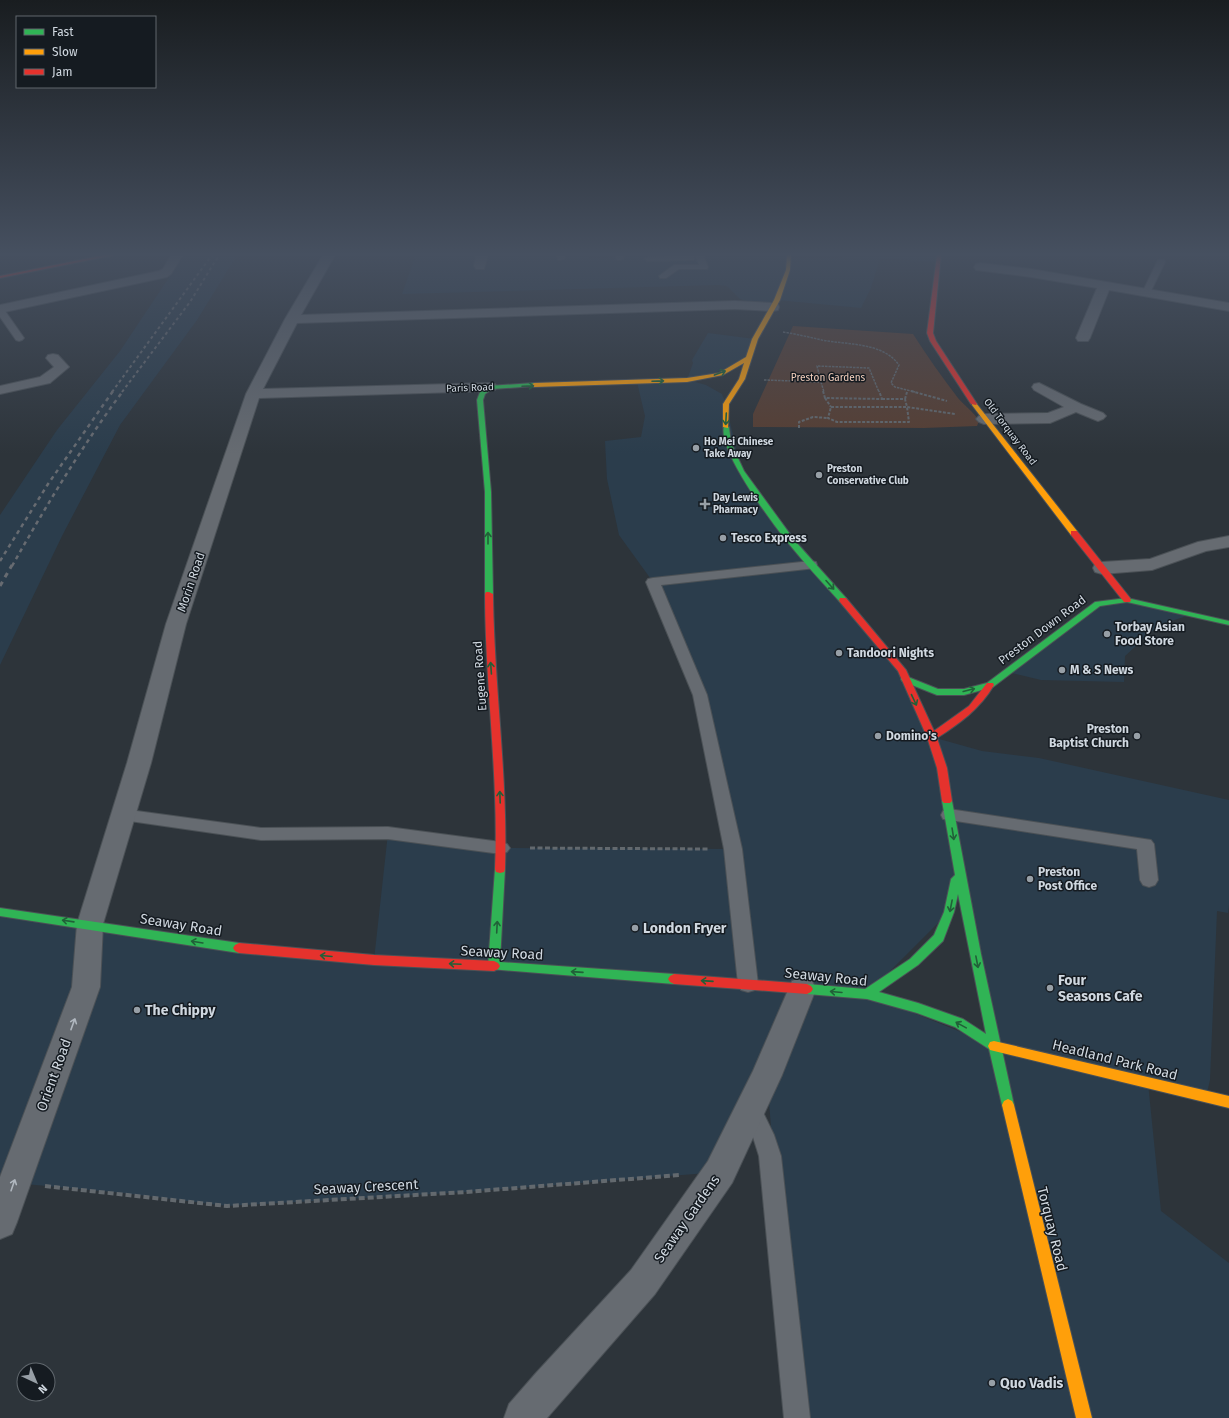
<svg xmlns="http://www.w3.org/2000/svg" width="1229" height="1418" font-family="'Fira Sans',sans-serif">
<style>
.built{fill:#2b3d4c;fill-rule:evenodd}
.green{fill:#573e32}
.lines{fill:none;stroke-linecap:round;stroke-linejoin:round}
.lane-casing{stroke:#4b5156;stroke-width:2}
.street-casing{stroke:#4b5156;stroke-width:2}
.fast-casing{stroke:#4b5156;stroke-width:2}
.slow-casing{stroke:#4b5156;stroke-width:2}
.jam-casing{stroke:#4b5156;stroke-width:2}
.path-far3{stroke:#63696e;stroke-width:1.5;stroke-dasharray:2.5 1;stroke-linecap:butt}
.path-far2{stroke:#63696e;stroke-width:2;stroke-dasharray:3 1.5;stroke-linecap:butt}
.path-far1{stroke:#63696e;stroke-width:3;stroke-dasharray:5 2.5;stroke-linecap:butt}
.path{stroke:#63696e;stroke-width:4;stroke-dasharray:6 3;stroke-linecap:butt}
.lane{fill:#666b71;fill-rule:evenodd}
.street{fill:#666b71;fill-rule:evenodd}
.fast{fill:#30b455;fill-rule:evenodd}
.slow{fill:#ff9f0a;fill-rule:evenodd}
.jam{fill:#e5322d;fill-rule:evenodd}
.rail-far2{stroke:#676b71;stroke-width:2;stroke-dasharray:3 3;stroke-linecap:butt}
.rail-far1{stroke:#676b71;stroke-width:2.5;stroke-dasharray:4 4;stroke-linecap:butt}
.rail{stroke:#676b71;stroke-width:3;stroke-dasharray:5 5;stroke-linecap:butt}
.oneway{stroke:#216038}
.oneway2{stroke:#b0b7bf}
.poi-dot{fill:#979fa6;stroke:#151b21;stroke-width:1.5}
.labels{text-anchor:middle;dominant-baseline:central;stroke-width:3;stroke-linejoin:round;paint-order:stroke}
.far-park-label{font-size:10px;fill:#f6d1be;stroke:#151b21}
.far-street-label{font-size:10px;fill:#d0d8e0;stroke:#151b21}
.far-poi-label{font-size:10px;font-weight:bold;fill:#d0d8e0;stroke:#151b21;text-anchor:start}
.poi-label{font-size:12px;font-weight:bold;fill:#d0d8e0;stroke:#151b21;text-anchor:start}
.street-label{font-size:12px;fill:#d0d8e0;stroke:#151b21}
.near-street-label{font-size:14px;fill:#d0d8e0;stroke:#151b21}
.near-poi-label{font-size:14px;font-weight:bold;fill:#d0d8e0;stroke:#151b21;text-anchor:start}
</style>
<rect width="100%" height="100%" fill="#2d343a"/>
<path class="built" d="M182,255H237L197,320L120,425L62,536L0,665V515L57,430L120,351L168,279Z
M470,255H589V259L612,258V255H789V258L839,259L842,258V255H939L938,262L880,258L871,288L861,308L777,300L759,306L740,299L727,286L718,285L402,294L415,257Z
M708,333L755,339L749,358L732,368L688,380L706,385L722,394L726,404L741,471L902,670L932,737L982,751L1039,758L1229,800V905L1228,913L1217,911L1210,1080L1206,1097L1148,1083L1161,1211L1229,1263V1418H794L767,1076L720,1172L466,1192L227,1206L123,1193L14,1183L0,1176V912L374,960L388,833L501,848L733,849L700,695L653,582L619,535L607,479L605,441L641,437L645,416L637,382L687,380L693,363L692,360ZM958,869L993,1045L867,994L949,912Z
M1127,600L1193,614L1159,625L1125,656L1124,682L1041,680L1007,672L1098,604Z"/>
<path class="green" d="M793,326L913,334C927,356 942,377 958,398C965,406 974,412 979,421L977,426L924,428L753,427V414Z"/>
<g class="lines">
<defs>
<path id="lane" d="M557,255H565V258L561,260H558Z
M615,255H623L624,258L620,260H617Z
M695,255H703L708,267L707,269H679L666,278H660L659,276L674,265H699Z
M691,256H694V260L648,261L644,259L648,257Z
M1158,260H1164L1165,262L1150,293L1149,295H1143L1142,293Z
M0,307L3,308L24,338L22,340L19,341L16,340L0,317Z
M811,561L816,562L817,565L816,568L661,585L707,695L742,849L758,984L755,990L748,992L741,990L738,984L724,849L693,695L646,582L648,579L653,578Z
M122,809L261,828L388,827L501,842L507,844L510,848L507,852L501,854L388,839L261,840L116,819L114,815L116,811Z
M949,809L1151,840L1154,844L1158,880L1155,885L1149,887L1143,885L1140,880L1137,849L943,819L941,815L943,811Z
M750,1099L758,1102L774,1135L781,1156L810,1418H784L759,1156L753,1137L739,1109L742,1102Z"/>
<path id="street" d="M171,255H183L171,274L167,277L0,313V305L159,271L163,269Z
M323,255H335L301,315L735,301L773,303L778,304L779,307L778,310L773,311L735,309L297,323L263,389L490,383L495,384L497,387L495,390L490,391L259,398L186,624L151,763L103,924L100,987L17,1222L12,1234L0,1239V1177L72,987L77,924L127,763L166,624L246,394L285,319Z
M476,255H488L484,269H476L474,266Z
M980,263L1031,269L1229,303V311L1109,290L1090,338L1088,341H1078L1076,338L1097,288L1031,277L976,270L974,267L976,264Z
M53,354L58,355L69,367L50,383L0,394V386L40,377L54,367L46,358L48,355Z
M1039,383L1081,404L1103,413L1106,416L1103,419L1098,421L1093,419L1076,412L1050,423L984,424L979,422L976,419L979,416L984,414L1048,413L1064,407L1034,390L1032,387L1034,384Z
M1229,536V547L1206,551L1152,570L1102,574L1095,572L1093,568L1095,564L1102,562L1150,559L1198,542Z
M802,977L812,981L816,989L782,1075L732,1183L655,1294L547,1418H504L509,1404L536,1373L631,1270L708,1161L753,1071L792,981Z"/>
<path id="fast" d="M534,383L537,385L536,386L492,389L485,394L483,400L491,492L493,594L489,596L485,594V492L477,400L480,392L488,386Z
M724,426L729,427L731,443L744,471L795,541L846,598L847,600L846,602H840C823,583 805,564 789,544C773,524 717,450 724,426Z
M1127,598L1229,621V625L1127,602L1100,606L993,687L964,695H937L902,681L901,679L902,677H908L938,689H964L987,683L1095,602Z
M947,798L950,799L952,801L981,954L1014,1105L1012,1109L1008,1111L1004,1109L1002,1105L989,1049L955,1027L917,1013L867,999L807,994L803,992L801,989L803,986L807,984L865,989L910,959L934,935L944,912L951,879L955,875L942,801L944,799ZM958,894L986,1034L963,1019L918,1003L879,992L918,965L943,941L954,912Z
M500,865L504,866L505,869L500,962L674,974L678,976L680,979L678,982L674,984L490,969L488,966L495,869L496,866Z
M0,908L239,943L243,945L245,948L243,951L239,953L0,916Z"/>
<path id="slow" d="M787,255H791L790,270L780,300L758,339L745,379L729,404L728,428L723,427V404L739,379L744,363L723,375L687,382L534,387L531,385L534,383L687,378L719,373L746,357L752,339L774,300L786,270Z
M972,403H976L1077,531V535H1071L972,405Z
M994,1041L1229,1096V1108L994,1051L990,1050L988,1046L990,1042Z
M1008,1099L1012,1101L1014,1105L1092,1418H1076L1002,1105L1004,1101Z"/>
<path id="jam" d="M104,255H115L0,278V276Z
M937,255H941L933,333L936,341L977,404L976,405L971,404L930,341L927,333Z
M1071,531H1077L1130,598L1131,600L1130,602H1124L1071,535Z
M486,592H489L493,594C494,686 508,777 505,869L504,872L500,873L496,872L495,869C499,777 485,686 485,594Z
M840,598H846L906,670L934,731L969,706L987,683H993L994,685C980,709 960,723 937,738L947,768L952,801L950,803H944L942,801L937,768L927,737L898,671L840,602L839,600Z
M239,943L374,955L494,961L498,963L500,966L498,969L494,971L374,965L239,953L235,951L233,948L235,945Z
M674,974L807,984L811,986L813,989L811,992L807,994L674,984L670,982L668,979L670,976Z"/>
</defs>
<use href="#lane" class="lane-casing"/>
<use href="#street" class="street-casing"/>
<use href="#fast" class="fast-casing"/>
<use href="#slow" class="slow-casing"/>
<use href="#jam" class="jam-casing"/>
<path class="path-far3" d="M783,332C796,334 809,337 822,340C847,345 883,342 899,365L891,383L895,387L915,392
M764,380L821,382
M821,382L824,392
M821,382L817,366L869,368L879,392"/>
<path class="path-far2" d="M823,391L825,398L882,399L879,391
M911,391L947,401
M825,398L831,407
M882,399H905L907,407L955,414
M905,399L907,392
M831,407H907L909,422H837L828,418Z
M799,428V422L813,417L828,418"/>
<path class="path-far1" d="M530,848L709,849"/>
<path class="path" d="M45,1186L227,1206L466,1192L680,1175"/>
<use href="#lane" class="lane"/>
<use href="#street" class="street"/>
<use href="#fast" class="fast"/>
<use href="#slow" class="slow"/>
<use href="#jam" class="jam"/>
<path class="rail-far2" d="M112,392L212,255
M122,392L190,302L219,255"/>
<path class="rail-far1" d="M0,561L48,484L113,391
M12,566C46,506 82,446 123,391"/>
<path class="rail" d="M0,586L12,565"/>
</g>
<defs><path id="oneway-shaft" d="M-6 0H5M1.5-3L5.5 0L1.5 3" fill="none" stroke-width="1.6" stroke-linecap="round" stroke-linejoin="round"/></defs>
<g class="oneway">
<use href="#oneway-shaft" transform="translate(720 373) rotate(-20)"/>
<use href="#oneway-shaft" transform="translate(658 381) rotate(-2)"/>
<use href="#oneway-shaft" transform="translate(528 386) rotate(-2)"/>
<use href="#oneway-shaft" transform="translate(726 419) rotate(93)"/>
<use href="#oneway-shaft" transform="translate(488 538) rotate(-90)"/>
<use href="#oneway-shaft" transform="translate(830 585) rotate(48)"/>
<use href="#oneway-shaft" transform="translate(491 668) rotate(-94)"/>
<use href="#oneway-shaft" transform="translate(969 690) rotate(-14)"/>
<use href="#oneway-shaft" transform="translate(914 700) rotate(65)"/>
<use href="#oneway-shaft" transform="translate(500 797) rotate(-92)"/>
<use href="#oneway-shaft" transform="translate(953 834) rotate(81)"/>
<use href="#oneway-shaft" transform="translate(951 906) rotate(101)"/>
<use href="#oneway-shaft" transform="translate(68 921) rotate(-172)"/>
<use href="#oneway-shaft" transform="translate(497 927) rotate(-87)"/>
<use href="#oneway-shaft" transform="translate(197 942) rotate(-171)"/>
<use href="#oneway-shaft" transform="translate(326 956) rotate(-175)"/>
<use href="#oneway-shaft" transform="translate(977 962) rotate(79)"/>
<use href="#oneway-shaft" transform="translate(455 964) rotate(-177)"/>
<use href="#oneway-shaft" transform="translate(577 972) rotate(-176)"/>
<use href="#oneway-shaft" transform="translate(707 981) rotate(-176)"/>
<use href="#oneway-shaft" transform="translate(836 992) rotate(-175)"/>
<use href="#oneway-shaft" transform="translate(961 1025) rotate(-151)"/>
</g>
<g class="oneway2">
<use href="#oneway-shaft" transform="translate(73 1024) rotate(-70)"/>
<use href="#oneway-shaft" transform="translate(13 1185) rotate(-71)"/>
</g>
<linearGradient id="sky" x2="0" y2="1"><stop stop-color="#191d20"/><stop offset="0.56" stop-color="#465060"/><stop offset="1" stop-color="#465060" stop-opacity="0"/></linearGradient>
<rect width="1229" height="454" fill="url(#sky)"/>
<g class="poi-dot">
<circle cx="696" cy="448" r="4"/>
<circle cx="819" cy="475" r="4"/>
<path d="M703 498h4v4h4v4h-4v4h-4v-4h-4v-4h4z"/>
<circle cx="723" cy="538" r="4"/>
<circle cx="1107" cy="634" r="4"/>
<circle cx="839" cy="653" r="4"/>
<circle cx="1062" cy="670" r="4"/>
<circle cx="878" cy="736" r="4"/>
<circle cx="1137" cy="736" r="4"/>
<circle cx="1030" cy="879" r="4"/>
<circle cx="635" cy="928" r="4"/>
<circle cx="1050" cy="988" r="4"/>
<circle cx="137" cy="1010" r="4"/>
<circle cx="992" cy="1383" r="4"/>
</g>
<g class="labels">
<g class="far-park-label">
<text x="828" y="378">Preston Gardens</text>
</g>
<g class="far-street-label">
<text transform="translate(470 388) rotate(-2)">Paris Road</text>
<text transform="translate(1010 432) rotate(53)">Old Torquay Road</text>
</g>
<g class="far-poi-label">
<text x="704" y="442">Ho Mei Chinese<tspan x="704" dy="12">Take Away</tspan></text>
<text x="827" y="469">Preston<tspan x="827" dy="12">Conservative Club</tspan></text>
<text x="713" y="498">Day Lewis<tspan x="713" dy="12">Pharmacy</tspan></text>
</g>
<g class="poi-label">
<text x="731" y="538">Tesco Express</text>
<text x="1115" y="627">Torbay Asian<tspan x="1115" dy="14">Food Store</tspan></text>
<text x="847" y="653">Tandoori Nights</text>
<text x="1070" y="670">M &amp; S News</text>
<text x="1129" y="729" text-anchor="end">Preston<tspan x="1129" dy="14">Baptist Church</tspan></text>
<text x="886" y="736">Domino's</text>
<text x="1038" y="872">Preston<tspan x="1038" dy="14">Post Office</tspan></text>
</g>
<g class="street-label">
<text transform="translate(191 582) rotate(-71)">Morin Road</text>
<text transform="translate(1042 630) rotate(-37)">Preston Down Road</text>
<text transform="translate(480 676) rotate(-94)">Eugene Road</text>
</g>
<g class="near-street-label">
<text transform="translate(181 925) rotate(9)">Seaway Road</text>
<text transform="translate(502 953) rotate(3)">Seaway Road</text>
<text transform="translate(826 977) rotate(6)">Seaway Road</text>
<text transform="translate(1115 1060) rotate(14)">Headland Park Road</text>
<text transform="translate(54 1075) rotate(-70)">Orient Road</text>
<text transform="translate(366 1187) rotate(-3)">Seaway Crescent</text>
<text transform="translate(687 1219) rotate(-55)">Seaway Gardens</text>
<text transform="translate(1052 1229) rotate(76)">Torquay Road</text>
</g>
<g class="near-poi-label">
<text x="643" y="928">London Fryer</text>
<text x="1058" y="980">Four<tspan x="1058" dy="16">Seasons Cafe</tspan></text>
<text x="145" y="1010">The Chippy</text>
<text x="1000" y="1383">Quo Vadis</text>
</g>
</g>
<rect x="16" y="16" width="140" height="72" fill="#151b21" stroke="#60676d"/>
<rect x="24" y="29" width="20" height="6" fill="#30b455" stroke="#60676d"/>
<text x="52" y="36" font-size="12" fill="#d0d8e0">Fast</text>
<rect x="24" y="49" width="20" height="6" fill="#ff9f0a" stroke="#60676d"/>
<text x="52" y="56" font-size="12" fill="#d0d8e0">Slow</text>
<rect x="24" y="69" width="20" height="6" fill="#e5322d" stroke="#60676d"/>
<text x="52" y="76" font-size="12" fill="#d0d8e0">Jam</text>
<g transform="translate(36 1382) rotate(136)"><circle r="19" fill="#151b21" stroke="#60676d"/>
<path d="M0-3L7 15L0 10L-7 15Z" fill="#979fa6"/>
<text y="-6" font-size="11" font-weight="bold" text-anchor="middle" fill="#d0d8e0">N</text>
</g>
</svg>
